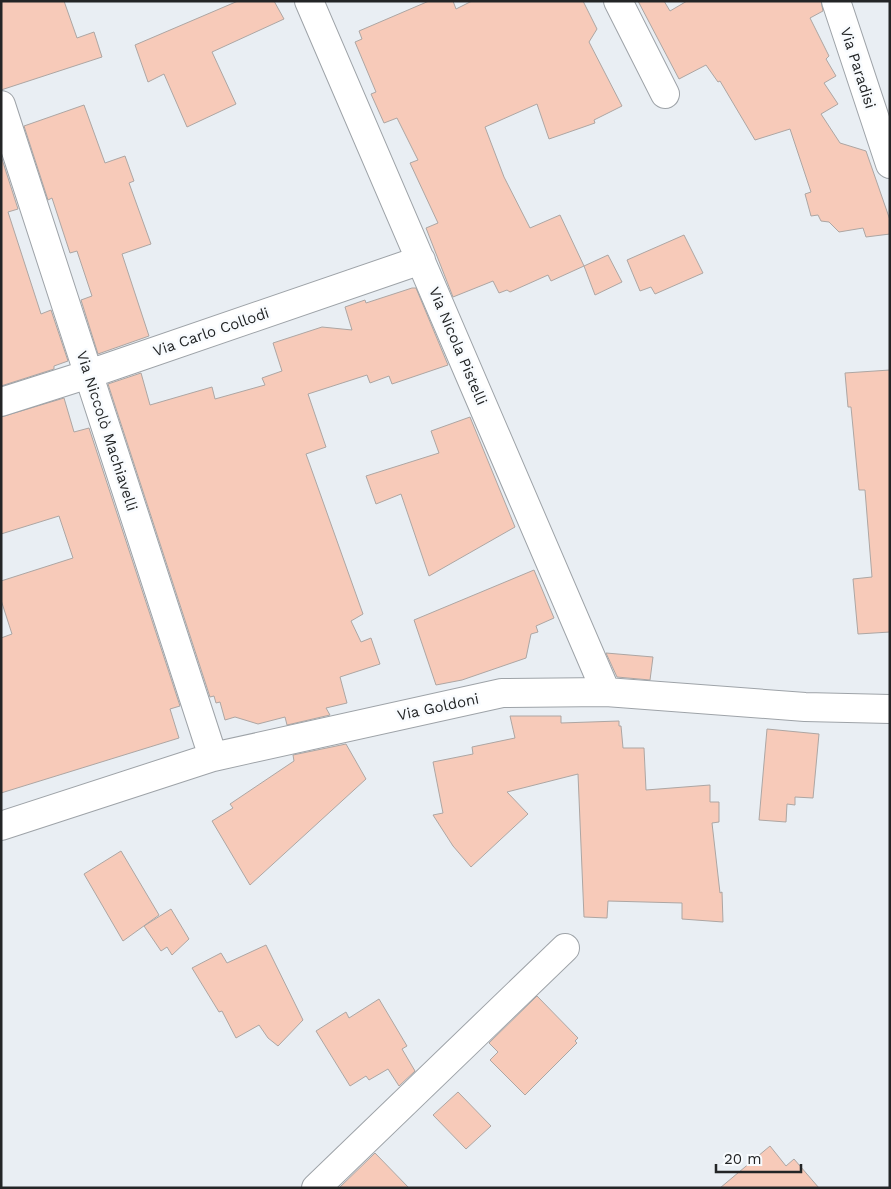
<svg xmlns="http://www.w3.org/2000/svg" width="891" height="1189" font-family="'Work Sans',sans-serif">
<style>
.building{fill:#f7cab9;stroke:#ada6a3}
.lines{fill:none;stroke-linecap:round;stroke-linejoin:round}
.minor-casing{stroke:#9ea3a8;stroke-width:30}
.minor{stroke:#fff;stroke-width:28}
.labels{text-anchor:middle;dominant-baseline:central;stroke-width:5;stroke-linejoin:round;paint-order:stroke}
.street-label{font-size:15px;fill:#232526;stroke:#f8fbfe}
</style>
<rect width="100%" height="100%" fill="#e9eef3"/>
<path class="building" d="M1,1H64L77,38L94,32L102,57L1,90Z
M238,1H274L284,19L212,52L236,104L187,127L164,74L148,82L135,45Z
M429,1H453L456,9L472,1H583L597,29L589,42L622,106L594,120L595,123L549,139L537,104L485,127L504,177L530,228L560,215L584,266L551,281L548,275L510,292L507,290L499,293L493,281L453,297L426,228L438,223L410,163L418,160L397,118L384,123L371,94L376,92L355,42L362,39L359,31Z
M638,1H664L670,11L687,1H821L823,11L810,18L829,56L826,59L836,76L824,83L838,104L821,114L840,143L866,151L890,220V234L866,237L863,228L839,232L829,222L821,221L818,215L811,216L805,194L811,192L790,129L755,140L720,81L718,82L706,65L679,79Z
M84,105L105,163L125,156L134,181L129,183L151,244L122,254L149,336L98,354L81,300L92,296L77,251L70,253L52,198L48,200L24,126Z
M1,156L18,209L8,212L41,314L51,310L68,361L54,366V369L1,386Z
M684,235L703,273L655,294L651,287L640,291L627,260Z
M608,255L622,282L595,295L584,266Z
M412,288H416L448,365L392,384L389,376L370,383L367,375L308,394L326,447L306,454L363,614L351,621L361,642L371,638L380,664L340,677L347,703L326,708L330,715L287,725L285,717L258,724L235,717L225,720L220,702L216,703L214,696L210,697L108,384L141,373L150,405L212,387L215,399L265,385L262,378L282,371L273,343L322,327L352,330L345,307L365,300L366,303Z
M890,370V632L858,634L853,579L872,577L865,490H859L851,407H848L845,373Z
M64,398L74,432L89,428L180,706L170,709L179,738L1,793V638L12,634L1,600V581L73,558L59,516L1,534V417Z
M470,417L515,527L429,576L401,494L376,504L366,476L439,453L431,431Z
M534,570L554,618L536,626L538,632L531,634L526,658L462,680L436,685L414,620Z
M606,653L653,657L650,680L617,677Z
M510,716H561V723L619,721V726H621L623,748H644L646,790L710,785V802H719V822L712,823L720,893L722,892L723,922L682,919V903L608,901L607,918L584,917L578,774L507,792L528,814L471,867L453,846L433,815L443,813L433,762L473,754L472,747L515,738Z
M767,729L819,734L813,798L795,797V805L787,804L786,822L759,820Z
M346,744L366,779L250,885L212,821L233,808L230,804L294,761L293,755Z
M121,851L159,915L123,941L84,874Z
M171,909L189,939L172,955L167,947L161,951L144,926Z
M266,945L303,1020L278,1046L268,1038L259,1025L236,1038L222,1011L219,1012L192,968L221,953L227,963Z
M537,996L578,1038L575,1041L577,1043L525,1095L490,1060L498,1052L489,1043Z
M379,999L407,1046L402,1049L415,1071L399,1086L388,1069L369,1080L366,1076L350,1086L316,1031L346,1012L349,1018Z
M458,1092L491,1126L466,1149L433,1115Z
M770,1146L786,1166L794,1159L819,1188H720Z
M375,1153L409,1188H339Z"/>
<g class="lines">
<defs>
<path id="minor" d="M309,1L606,692
M618,1L665,94
M836,1L890,164
M1,105L213,757
M1,402L89,374L421,260
M1,826L213,757L502,693L606,692L805,707L890,709
M316,1188L565,948"/>
</defs>
<use href="#minor" class="minor-casing"/>
<use href="#minor" class="minor"/>
</g>
<g class="labels">
<g class="street-label">
<text transform="translate(858 68) rotate(72)">Via Paradisi</text>
<text transform="translate(211 332) rotate(-19)">Via Carlo Collodi</text>
<text transform="translate(458 346) rotate(67)">Via Nicola Pistelli</text>
<text transform="translate(107 431) rotate(72)">Via Niccolò Machiavelli</text>
<text transform="translate(438 707) rotate(-12)">Via Goldoni</text>
</g>
</g>
<rect width="891" height="1189" fill="none" stroke="#232526" stroke-width="5"/>
<path d="M716 1164v8h85v-8" fill="none" stroke="#232526" stroke-width="2.5"/>
<text x="724" y="1164" font-size="15" fill="#232526" stroke="#f8fbfe" stroke-width="4" paint-order="stroke">20 m</text>
</svg>
